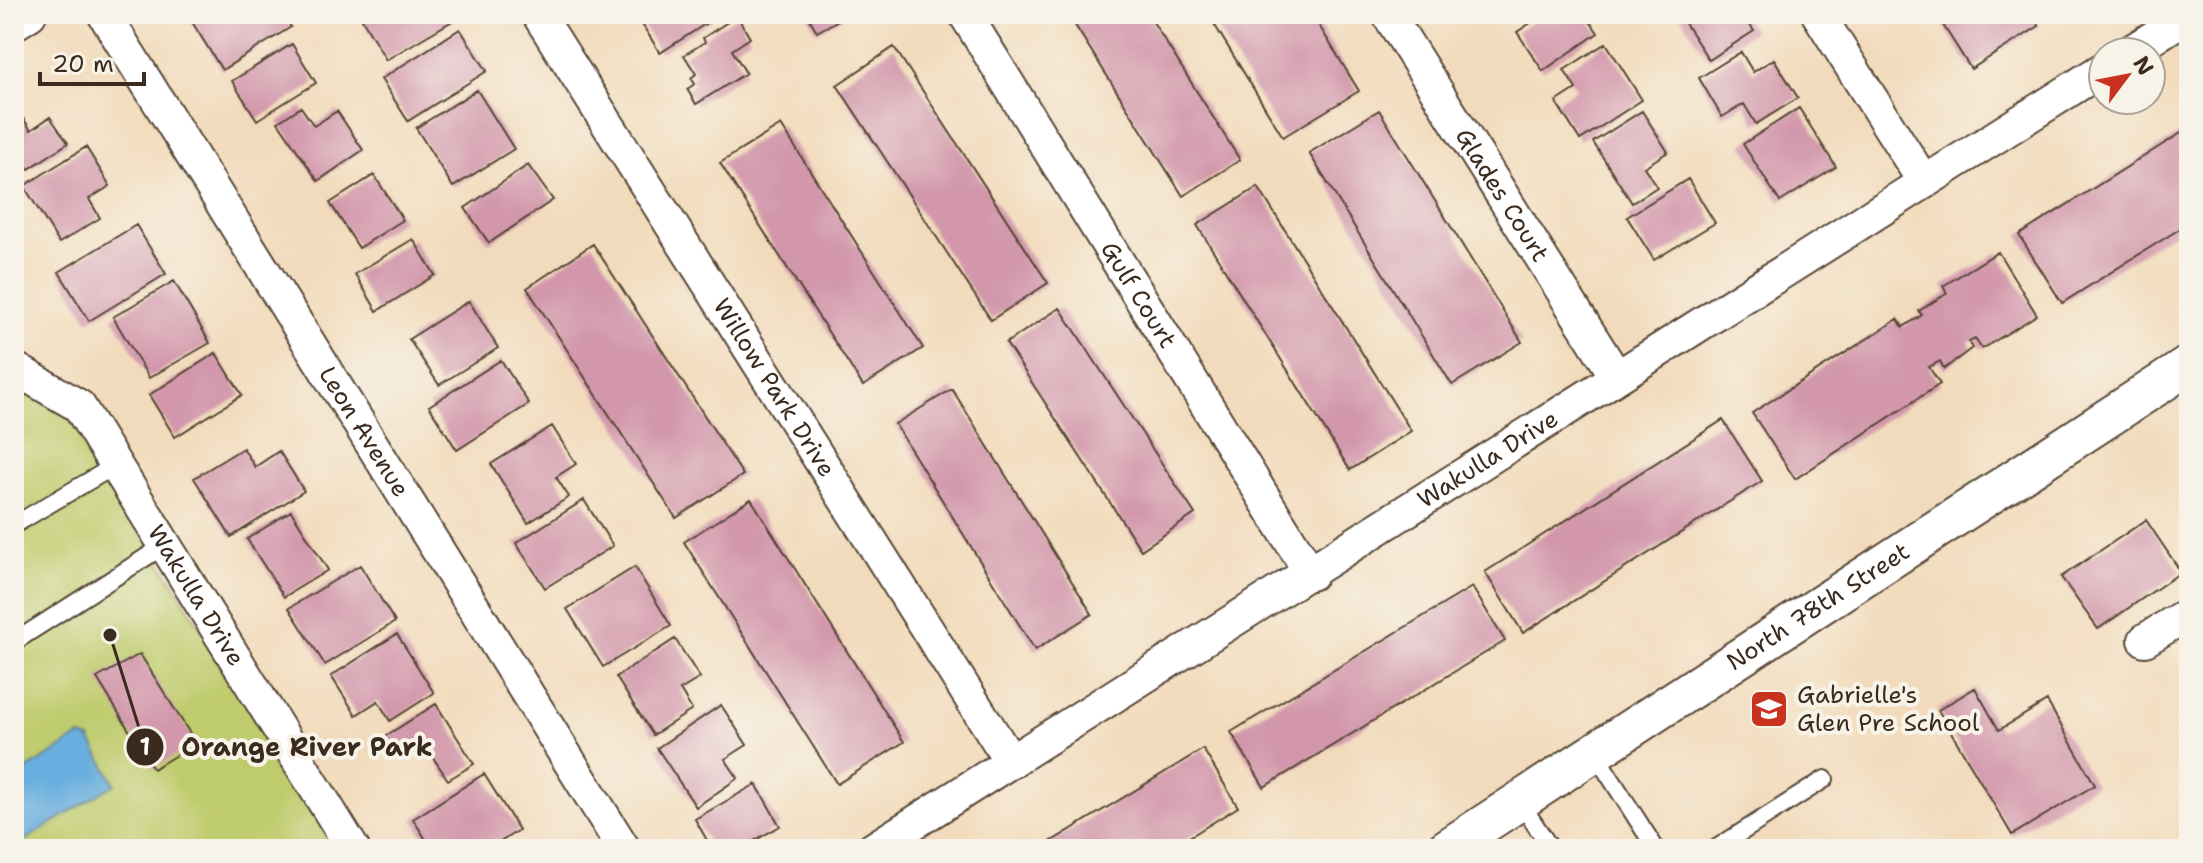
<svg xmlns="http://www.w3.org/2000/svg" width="2203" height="863" font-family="'Shantell Sans',sans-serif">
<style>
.green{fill:#bfcc6d;stroke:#7d7b46;stroke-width:2}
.water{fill:#67aede;stroke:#516c7e;stroke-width:2}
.building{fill:#d297ab}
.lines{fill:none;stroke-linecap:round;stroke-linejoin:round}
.service-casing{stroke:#564536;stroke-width:20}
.minor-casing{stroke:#564536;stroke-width:36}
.tertiary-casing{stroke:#564536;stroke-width:42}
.service{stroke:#fff;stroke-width:16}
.minor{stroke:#fff;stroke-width:32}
.tertiary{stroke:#fff;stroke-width:38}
.labels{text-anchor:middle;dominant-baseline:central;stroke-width:8;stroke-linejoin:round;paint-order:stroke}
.street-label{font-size:24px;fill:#3b2a1e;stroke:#f7f3e8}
.poi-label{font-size:24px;fill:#3b2a1e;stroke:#f7f3e8;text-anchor:start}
.leader{fill:none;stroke:#3b2a1e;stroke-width:3}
.callout-dot{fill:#3b2a1e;stroke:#f7f3e8;stroke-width:3}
.mark-label{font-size:24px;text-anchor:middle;font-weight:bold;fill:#fff}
.callout-label{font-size:26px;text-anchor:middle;font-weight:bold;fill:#3b2a1e;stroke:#f7f3e8;stroke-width:8;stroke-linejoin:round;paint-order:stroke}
</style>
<rect width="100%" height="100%" fill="#f7f3e8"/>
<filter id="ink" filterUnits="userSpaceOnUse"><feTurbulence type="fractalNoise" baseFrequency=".0125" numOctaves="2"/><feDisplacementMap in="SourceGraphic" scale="16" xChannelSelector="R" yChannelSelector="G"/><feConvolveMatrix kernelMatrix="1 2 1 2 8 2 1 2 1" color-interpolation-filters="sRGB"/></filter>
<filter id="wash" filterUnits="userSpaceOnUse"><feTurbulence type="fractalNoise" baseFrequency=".006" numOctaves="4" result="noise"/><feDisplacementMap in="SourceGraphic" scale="32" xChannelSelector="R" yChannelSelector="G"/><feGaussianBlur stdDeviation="1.8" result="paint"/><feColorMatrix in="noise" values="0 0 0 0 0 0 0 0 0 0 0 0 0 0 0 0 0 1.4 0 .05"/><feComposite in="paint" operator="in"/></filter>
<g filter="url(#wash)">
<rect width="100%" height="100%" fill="#f2dbbc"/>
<path class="green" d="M14,386L73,421L337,849H14Z"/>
<path class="water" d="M80,736L90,739L115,784L22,842H19L14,835V777Z"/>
<g id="blocks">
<path class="building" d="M187,14H283L291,27L222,70Z
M371,14H457L459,17L386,60L362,19Z
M651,14H714L716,17L660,53L640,21Z
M807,14H849L817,32Z
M1068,14H1148L1240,160L1183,196Z
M1208,14H1312L1359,91L1283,137Z
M1531,14H1585L1598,33L1543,71L1517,32L1535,20Z
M1679,14H1742L1754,31L1709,60Z
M1936,14H2031L2039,26L1971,69Z
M737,16L750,38L732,50L746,73L696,104L687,89L695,84L691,78L696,74L684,55L705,42L703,38Z
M460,29L487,71L408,121L381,79Z
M1606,43L1642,100L1580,140L1556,102L1576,89L1564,70Z
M292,44L316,83L257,120L232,81Z
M894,47L1048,283L991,320L837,85Z
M1741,52L1753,72L1774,59L1798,98L1756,124L1744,104L1722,117L1699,78Z
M477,90L514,149L453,187L416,128Z
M14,105L31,130L50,117L68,143L29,169L14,147Z
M301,107L314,126L337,111L363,150L318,181L278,122Z
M1799,108L1836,167L1780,202L1743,144Z
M1379,110L1522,342L1452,385L1309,153Z
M1642,111L1668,152L1644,167L1657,187L1632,203L1593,142Z
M781,125L923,348L863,386L720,163Z
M2189,128V223L2062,303L2019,235Z
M86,147L110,186L89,199L100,218L59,243L24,186Z
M528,165L553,200L489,243L465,208Z
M374,175L403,220L359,248L330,203Z
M1688,179L1715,223L1654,260L1627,217Z
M1258,187L1411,431L1350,470L1197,225Z
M136,225L166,274L89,321L59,272Z
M413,239L435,275L377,311L355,274Z
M593,244L743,475L676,518L527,288Z
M1998,252L2037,315L1982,349L1975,339L1969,342L1972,348L1944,369L1940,361L1929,367L1940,384L1795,479L1752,413L1898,319L1903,327L1922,315L1919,311L1947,293L1943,286Z
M174,281L210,343L149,378L113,317Z
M469,301L498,348L439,385L409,339Z
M1060,308L1195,514L1141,550L1006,343Z
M216,353L242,395L175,437L149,395Z
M501,360L529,404L457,450L429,406Z
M952,389L1092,614L1035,650L895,424Z
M1723,420L1762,481L1523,633L1485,572Z
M552,426L576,464L556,477L569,497L528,523L491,464Z
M243,448L255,467L279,451L304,491L231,537L194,478Z
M751,499L904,742L837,784L684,542Z
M584,500L613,546L545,588L516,543Z
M291,511L328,570L284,597L247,539Z
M2146,520L2181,572L2098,629L2061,577Z
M360,565L395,622L325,665L289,608Z
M635,567L671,626L603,667L567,609Z
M1472,587L1505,641L1264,787L1231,732Z
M397,634L434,693L390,721L378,701L356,715L331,676Z
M675,639L700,678L680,690L692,710L653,735L616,677Z
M140,654L196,743L153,769L97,678Z
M1975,688L1999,730L2047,701L2095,785L2012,835L1938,710Z
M436,704L474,764L448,780L422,741L396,757L384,737Z
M721,705L747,745L725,759L738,778L696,807L657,748Z
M1203,749L1238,807L1170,849H1039Z
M484,774L519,830L489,849H432L413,819Z
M756,784L780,826L740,849H712L695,819Z"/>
</g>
</g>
<g filter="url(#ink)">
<use href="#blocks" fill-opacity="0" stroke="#564536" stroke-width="2"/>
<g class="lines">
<defs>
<path id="service" d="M14,525L116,465
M14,642L165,545
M1594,752L1656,849
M1519,800L1551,849
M1715,849L1825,779"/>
<g id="minor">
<path id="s1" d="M104,14L624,849"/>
<path id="s2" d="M538,14L1011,762"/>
<path id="s3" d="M965,14L1311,574"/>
<path id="s4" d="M1388,14L1616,376"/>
<path d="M1818,14L1924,182"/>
<path d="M14,24L30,14"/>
<path d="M2130,52L2189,15"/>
<path id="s5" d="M14,368L79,406L353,849"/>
<path d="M2145,640L2189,613"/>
<path id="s6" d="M873,849L2103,69"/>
</g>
<g id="tertiary">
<path id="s7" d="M1446,849L2189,365"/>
</g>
</defs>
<use href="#service" class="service-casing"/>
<use href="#minor" class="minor-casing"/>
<use href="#tertiary" class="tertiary-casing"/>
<use href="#service" class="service"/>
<use href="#minor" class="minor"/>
<use href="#tertiary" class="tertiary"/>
</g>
</g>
<defs>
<symbol id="school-square" viewBox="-11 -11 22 22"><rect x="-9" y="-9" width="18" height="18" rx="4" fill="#c8321e" stroke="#f7f3e8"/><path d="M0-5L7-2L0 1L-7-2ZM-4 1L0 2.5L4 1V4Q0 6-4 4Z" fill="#fff"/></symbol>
</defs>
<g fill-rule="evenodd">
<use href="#school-square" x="1747" y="687" width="44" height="44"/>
</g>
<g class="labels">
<g class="street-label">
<text stroke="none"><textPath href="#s4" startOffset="214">Glades Court</textPath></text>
<text stroke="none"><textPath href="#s3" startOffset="330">Gulf Court</textPath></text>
<text stroke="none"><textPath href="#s2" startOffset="442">Willow Park Drive</textPath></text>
<text stroke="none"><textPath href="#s1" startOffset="492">Leon Avenue</textPath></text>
<text stroke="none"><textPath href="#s6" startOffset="728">Wakulla Drive</textPath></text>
<text stroke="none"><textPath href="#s5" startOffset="298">Wakulla Drive</textPath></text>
<text stroke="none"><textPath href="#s7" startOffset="444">North 78th Street</textPath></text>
</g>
<g class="poi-label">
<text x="1797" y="695">Gabrielle's<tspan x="1797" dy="28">Glen Pre School</tspan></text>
</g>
</g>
<path class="leader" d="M110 635L145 747"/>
<g class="callout-dot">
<circle cx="110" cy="635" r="8"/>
<circle cx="145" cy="747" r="20"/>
</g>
<g class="mark-label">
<text x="145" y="755">1</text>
</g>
<g class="callout-label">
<text x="307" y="756">Orange River Park</text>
</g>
<rect width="2203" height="863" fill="none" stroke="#f7f3e8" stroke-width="48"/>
<g transform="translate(2127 76) rotate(58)"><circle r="38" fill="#f7f3e8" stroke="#aca397" stroke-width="2"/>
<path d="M0-6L14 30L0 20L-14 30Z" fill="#c8321e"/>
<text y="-12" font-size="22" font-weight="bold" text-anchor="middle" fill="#3b2a1e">N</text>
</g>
<path d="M40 72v12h104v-12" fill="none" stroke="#3b2a1e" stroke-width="4"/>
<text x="52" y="72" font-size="24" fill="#3b2a1e" stroke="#f7f3e8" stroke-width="6" paint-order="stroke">20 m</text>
</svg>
